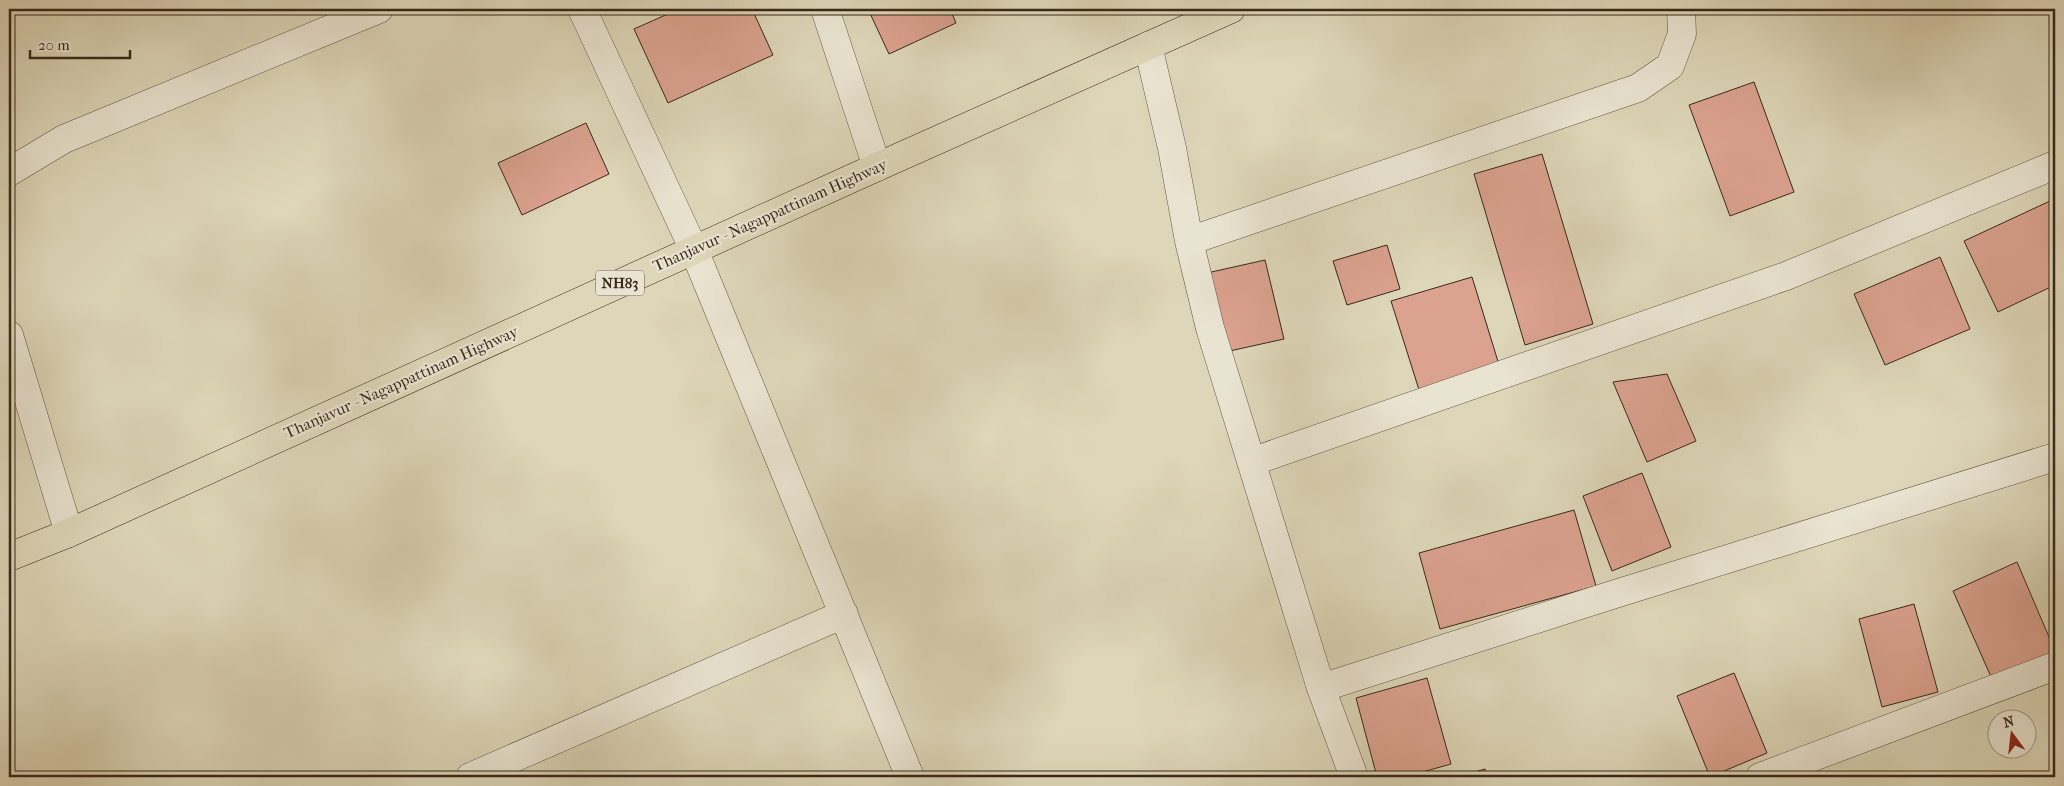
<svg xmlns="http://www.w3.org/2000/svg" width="2064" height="786" font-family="'IM FELL French Canon',serif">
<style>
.building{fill:#dba28f;stroke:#39281a}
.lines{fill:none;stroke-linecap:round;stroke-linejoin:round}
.minor-casing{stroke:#625442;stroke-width:29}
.highway-casing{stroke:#39281a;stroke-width:29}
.minor{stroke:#e9e4d1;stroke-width:28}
.highway{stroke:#ddd6b8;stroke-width:28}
.labels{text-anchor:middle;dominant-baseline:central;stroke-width:4.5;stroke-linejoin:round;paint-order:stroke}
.shield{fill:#e9e4d1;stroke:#6e6051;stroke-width:1}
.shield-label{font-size:15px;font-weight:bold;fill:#39281a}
.street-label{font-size:16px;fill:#39281a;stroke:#e9e4d1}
</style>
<rect width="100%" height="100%" fill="#ddd6b8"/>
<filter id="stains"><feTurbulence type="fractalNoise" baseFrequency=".004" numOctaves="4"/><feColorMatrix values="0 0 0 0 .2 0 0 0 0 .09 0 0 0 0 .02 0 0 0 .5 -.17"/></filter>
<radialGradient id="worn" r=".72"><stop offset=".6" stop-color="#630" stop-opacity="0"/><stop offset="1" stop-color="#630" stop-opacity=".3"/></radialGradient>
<path class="building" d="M679,9H752L773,55L668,103L634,29Z
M868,9H950L956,23L889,54Z
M1754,82L1794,192L1730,216L1689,105Z
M586,123L609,174L522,215L498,163Z
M1542,154L1593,324L1525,345L1474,174Z
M2050,201L2055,213V285L1998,312L1964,241Z
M1387,245L1400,289L1347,305L1333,261Z
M1940,257L1970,329L1885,365L1854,294Z
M1265,260L1284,339L1225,352L1207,273Z
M1472,277L1500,368L1420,393L1391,301Z
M1667,374L1696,441L1647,462L1613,382Z
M1642,473L1671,547L1612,571L1583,496Z
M1574,510L1596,586L1440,629L1419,553Z
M2017,562L2055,651L1992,679L1953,591Z
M1914,604L1938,692L1882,707L1859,619Z
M1734,673L1767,753L1710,777L1677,696Z
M1427,678L1451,764L1405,777H1377L1356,698Z
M1485,769L1488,777H1457Z"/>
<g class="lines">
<defs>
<path id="minor" d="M582,9L694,250L910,777
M825,9L877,167
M1148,46L1172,148L1189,241L1210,328L1321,688L1354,777
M9,172L64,139L379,9
M1189,241L1638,88L1670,66L1682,34L1681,9
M9,335L69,533
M1251,462L1786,276L2055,165
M1321,688L1612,595L2055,457
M470,777L844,614
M1760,777L2055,666"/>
<path id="highway" d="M9,557L69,533L877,167L1231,9"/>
</defs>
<use href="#minor" class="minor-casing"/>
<use href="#highway" class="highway-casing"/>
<use href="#minor" class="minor"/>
<use href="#highway" class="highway"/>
</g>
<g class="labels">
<rect class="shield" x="596" y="270.5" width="48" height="25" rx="4"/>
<g class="shield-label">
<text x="620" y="283">NH83</text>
</g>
<g class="street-label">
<text transform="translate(770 215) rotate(-24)">Thanjavur - Nagappattinam Highway</text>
<text transform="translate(401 382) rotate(-24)">Thanjavur - Nagappattinam Highway</text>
</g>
</g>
<rect width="2064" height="786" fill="none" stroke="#ddd6b8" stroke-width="30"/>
<rect x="10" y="10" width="2044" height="766" fill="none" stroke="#39281a" stroke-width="2.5"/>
<rect x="15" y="15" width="2034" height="756" fill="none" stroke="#39281a"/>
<g transform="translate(2012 734) rotate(345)"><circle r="24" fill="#e9e4d1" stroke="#a39988"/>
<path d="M0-4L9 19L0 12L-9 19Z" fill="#8f2418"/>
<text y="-8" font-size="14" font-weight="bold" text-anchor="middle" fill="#39281a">N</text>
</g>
<path d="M30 50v8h100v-8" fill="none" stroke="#39281a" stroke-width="2.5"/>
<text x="38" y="50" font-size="15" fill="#39281a" stroke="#e9e4d1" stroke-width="4" paint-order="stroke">20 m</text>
<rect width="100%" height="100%" filter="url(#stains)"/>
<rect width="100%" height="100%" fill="url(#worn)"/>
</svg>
